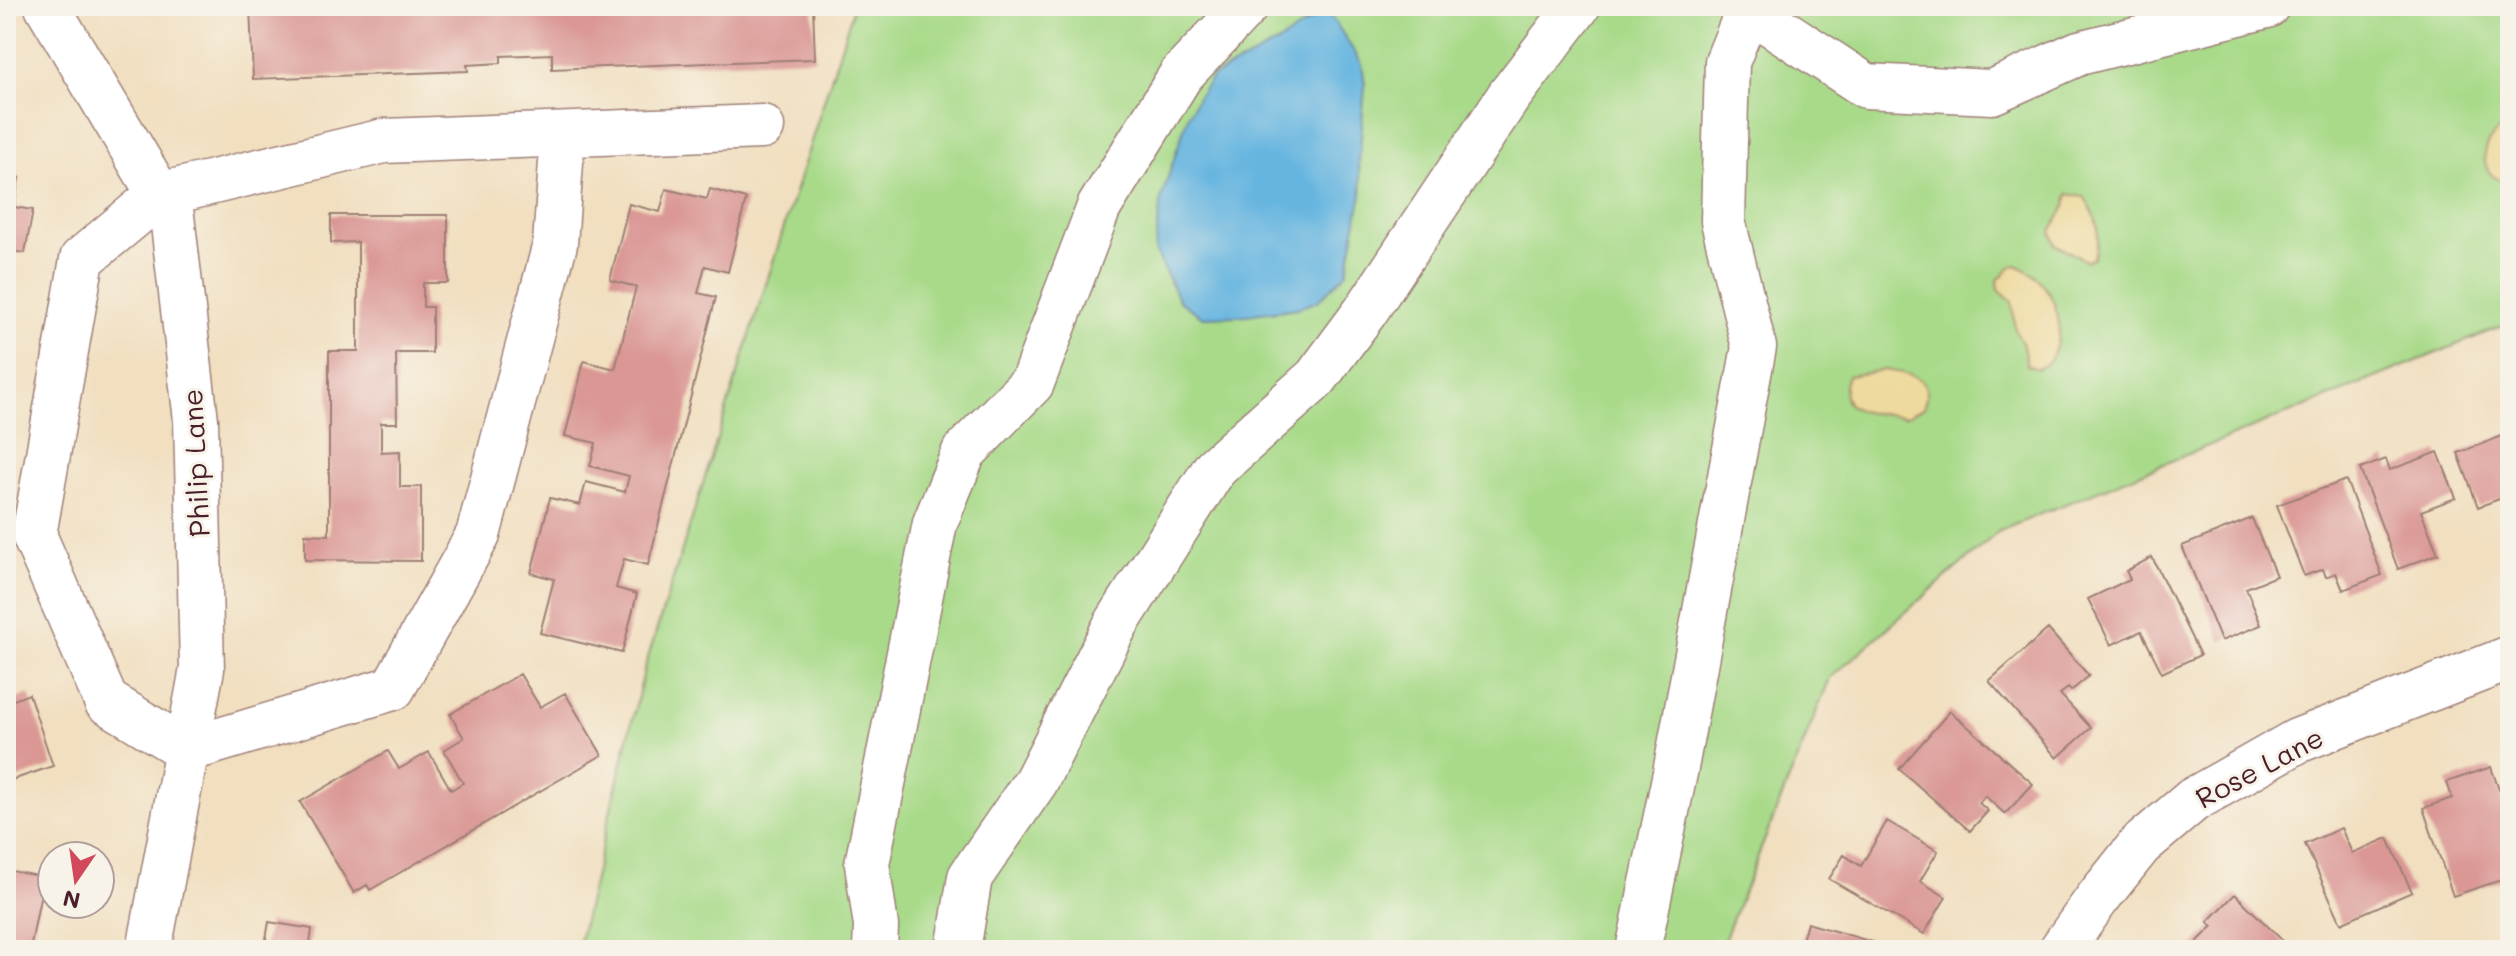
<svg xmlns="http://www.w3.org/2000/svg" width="2516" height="956" font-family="Mali,sans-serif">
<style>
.green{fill:#a8da89;stroke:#797c5a;stroke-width:2}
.sand{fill:#eeda9e;stroke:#9c7c64;stroke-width:2}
.water{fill:#66b5e0;stroke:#586a86;stroke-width:2}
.building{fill:#da9794}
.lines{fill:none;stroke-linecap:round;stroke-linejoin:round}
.minor-casing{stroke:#9e7f76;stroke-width:47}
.minor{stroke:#fff;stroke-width:44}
.labels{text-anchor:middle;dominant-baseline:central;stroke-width:6;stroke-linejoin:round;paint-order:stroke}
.street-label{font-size:28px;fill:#4a1f2b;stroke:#f7f3e8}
</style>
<rect width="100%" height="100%" fill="#f7f3e8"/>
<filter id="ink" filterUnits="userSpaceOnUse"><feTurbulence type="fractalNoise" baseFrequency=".0125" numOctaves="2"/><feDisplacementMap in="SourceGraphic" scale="16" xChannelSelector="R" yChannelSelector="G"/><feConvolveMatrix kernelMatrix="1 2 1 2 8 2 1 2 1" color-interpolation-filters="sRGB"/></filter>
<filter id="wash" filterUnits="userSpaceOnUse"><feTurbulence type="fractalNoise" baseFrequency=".006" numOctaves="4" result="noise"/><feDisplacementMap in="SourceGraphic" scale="32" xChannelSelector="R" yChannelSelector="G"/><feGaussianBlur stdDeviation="1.8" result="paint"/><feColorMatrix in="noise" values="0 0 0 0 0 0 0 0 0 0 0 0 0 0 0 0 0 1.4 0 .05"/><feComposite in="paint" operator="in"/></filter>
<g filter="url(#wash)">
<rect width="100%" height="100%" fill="#f1dfc0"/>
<path class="green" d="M854,6H2510V323L1999,531L1830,678L1720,950H577L645,667Z"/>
<path class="sand" d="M2510,123V181C2481,181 2479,151 2494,135C2498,131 2505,127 2510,123Z
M2068,194L2084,197C2098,215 2102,238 2093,258L2086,261L2055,244L2051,231L2065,207Z
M2016,265C2048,278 2066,313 2056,347C2052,358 2049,365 2037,369L2027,365L2023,345L2015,330L2012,302L1999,290L1998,280L2010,267Z
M1885,370C1909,375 1936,374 1923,408L1905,417C1884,410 1830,422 1848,376Z"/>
<path class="water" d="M1322,13L1332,17L1362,64L1365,85L1359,163L1362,193L1347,272L1318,301L1298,308L1239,316L1203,317L1179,301L1155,250L1161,199L1187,119L1198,97L1213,76L1274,45Z"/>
<g id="blocks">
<path class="building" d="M250,6H813L815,59L552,69V54L501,56V63L467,65L468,71L253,79Z
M6,175L19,177L14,207L33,210L25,253L9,251L8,258Z
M666,189L707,199L710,189L746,199L728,272L705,266L698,293L716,297L648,565L624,559L616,588L637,594L622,653L540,633L554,579L531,573L550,498L580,505L586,482L625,492L629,476L590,466L596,443L565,436L584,361L615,369L636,287L610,280L629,204L660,212Z
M331,215H448V283H423V307H432V353H396L397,423H381V452L400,451V487H421V561L305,560V534L329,535V351H358V242L331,243Z
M2510,433V495L2478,507L2458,453Z
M2438,452L2456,498L2421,511L2438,554L2398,569L2360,469L2386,459L2390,470Z
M2346,480L2382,575L2343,590L2336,573L2326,577L2323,569L2304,576L2277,505Z
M2252,518L2276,576L2246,588L2261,625L2221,641L2182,546Z
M2152,557L2200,655L2162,673L2141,631L2111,645L2088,599L2130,579L2126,571Z
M2048,629L2089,676L2071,691L2068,688L2060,694L2091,728L2057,758L1989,681Z
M520,674L540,707L565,693L602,755L370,890L367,885L354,893L300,802L388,751L399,769L429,752L451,790L463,783L444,750L464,738L450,714Z
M29,694L53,766L6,782V703Z
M1950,711L2033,784L2005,814L1985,796L1979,803L1988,811L1970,831L1899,769Z
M2491,767L2510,821V877L2453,896L2423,808L2452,798L2447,782Z
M1887,821L1938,851L1920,881L1946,897L1924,934L1829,879L1844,855L1861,866Z
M2341,828L2352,853L2388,838L2412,892L2341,923L2305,844Z
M6,870L44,877L30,950H6Z
M2235,894L2292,950H2189L2213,926L2208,922Z
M269,922L312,929L310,944L336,950H264Z
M1807,923L1897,949V950H1799Z"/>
</g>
</g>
<g filter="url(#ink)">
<use href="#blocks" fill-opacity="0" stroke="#9e7f76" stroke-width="2"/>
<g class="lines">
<defs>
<path id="minor" d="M47,6L172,216L196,420L202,669L149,950
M1744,6L1866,86L1992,92L2079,53L2267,6
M563,135L555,244L478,535L393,688L187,750L106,701L34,535L82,259L159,195L384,141L762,127
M875,950L876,926L867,864L935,523L964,452L1032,383L1099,207L1181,75L1246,6
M958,950L970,877L1036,781L1116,624L1215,468L1316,378L1365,312L1509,96L1578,6
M1638,950L1675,773L1754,347L1723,221L1727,62L1748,10L1759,6
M2061,950L2097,899L2140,845L2193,800L2297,741L2510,658"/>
</defs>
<use href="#minor" class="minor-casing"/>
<use href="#minor" class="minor"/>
</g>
</g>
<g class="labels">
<g class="street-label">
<text transform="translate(195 463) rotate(-93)">Philip Lane</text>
<text transform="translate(2259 767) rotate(-28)">Rose Lane</text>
</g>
</g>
<rect width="2516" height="956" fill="none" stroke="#f7f3e8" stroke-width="32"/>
<g transform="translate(76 880) rotate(193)"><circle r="38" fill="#f7f3e8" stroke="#b29e9c" stroke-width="2"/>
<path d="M0-6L14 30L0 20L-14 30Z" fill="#d1495b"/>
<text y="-12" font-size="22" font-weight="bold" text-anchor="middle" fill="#4a1f2b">N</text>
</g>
</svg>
